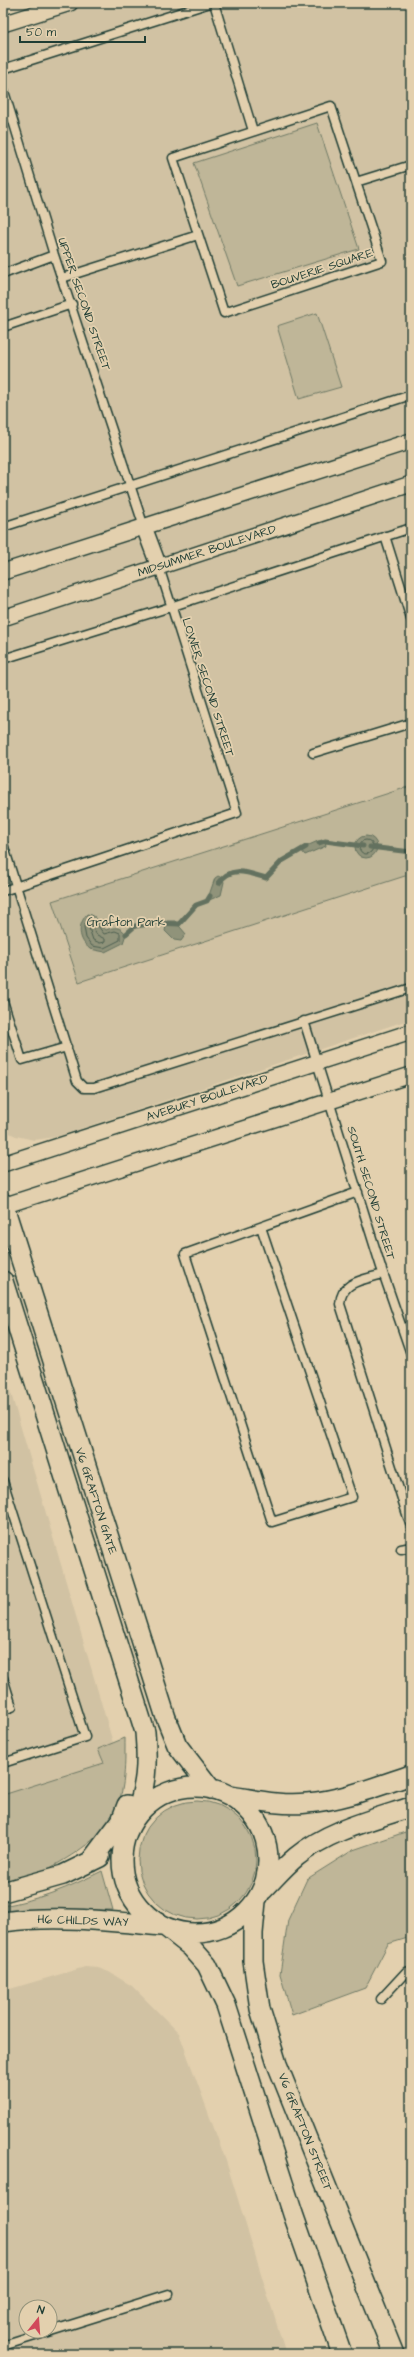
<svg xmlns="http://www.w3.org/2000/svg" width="414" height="2357" font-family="'Architects Daughter',sans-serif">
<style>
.built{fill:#d1c2a3;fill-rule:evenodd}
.green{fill:#bfb698;stroke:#6f7a66}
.water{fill:#90937a;stroke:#63715e}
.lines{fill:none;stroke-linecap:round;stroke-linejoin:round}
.shore{stroke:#4c5f50;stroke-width:1}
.stream{stroke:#63715e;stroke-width:5}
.service-casing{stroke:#1f3d34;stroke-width:11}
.minor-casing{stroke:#1f3d34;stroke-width:18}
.tertiary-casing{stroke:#1f3d34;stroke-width:22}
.service{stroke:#e3d0ae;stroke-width:8}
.minor{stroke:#e3d0ae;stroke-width:15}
.tertiary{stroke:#e3d0ae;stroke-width:19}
.labels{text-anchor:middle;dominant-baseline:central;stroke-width:3.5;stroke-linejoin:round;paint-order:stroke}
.street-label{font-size:12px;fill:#1f3d34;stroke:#e3d0ae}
.park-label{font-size:12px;fill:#274339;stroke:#e3d0ae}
</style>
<rect width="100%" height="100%" fill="#e3d0ae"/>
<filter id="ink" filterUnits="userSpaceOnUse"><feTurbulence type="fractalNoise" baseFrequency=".025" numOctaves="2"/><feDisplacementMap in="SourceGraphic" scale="8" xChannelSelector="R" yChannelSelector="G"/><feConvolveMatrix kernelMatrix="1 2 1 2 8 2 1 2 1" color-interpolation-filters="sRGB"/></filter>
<g filter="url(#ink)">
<path class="built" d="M80,3H411V1019L56,1137L34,1140L16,1136L3,1130V28Z
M3,1366L118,1760L3,1798Z
M85,1967L98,1968L109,1972L132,1986L179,2033L226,2161L286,2354H3V1991ZM26,2307H50V2331H26Z"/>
<path class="green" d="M317,123L359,249L237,286L194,163Z
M317,313L341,387L299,399L277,326Z
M411,786V874L79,982L52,901Z
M125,1738C125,1767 126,1799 108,1824C98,1840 57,1866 39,1873C27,1878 15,1880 3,1883V1795L104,1763L98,1749Z
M138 1860a59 59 0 1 1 118 0a59 59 0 1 1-118 0Z
M411,1830V1937L388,1944L365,1988L292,2015L280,1974L288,1920L307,1879L353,1850Z
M102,1871L113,1910L37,1909L3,1915V1906C41,1899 68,1888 102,1871Z"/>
<path class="water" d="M355 847a11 11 0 1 1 22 0a11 11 0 1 1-22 0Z
M318,841H325L326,846L305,855L300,849Z
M218,876L222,878L224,882L221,895L207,901L215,878Z
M87,914C99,915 98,925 106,930C114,927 120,926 126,934L123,943L105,952L90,949C78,940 77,925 87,914Z
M167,921H175L186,934L181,941L174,940L165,931Z"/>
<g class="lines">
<path class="shore" d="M359 847a7 7 0 1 1 14 0a7 7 0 1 1-14 0Z
M88,919L95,922L104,934L115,931L120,933V940L104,948L92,946L86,938L84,927Z
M91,926L97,935L105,939V942L100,943L93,940L89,928Z"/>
<path class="stream" d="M319,843L325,841L363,846
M370,847L411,852
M219,883C231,865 248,873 266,878L282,861L306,847
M158,923L179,924L196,905L207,901L210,896
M126,934L135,926L150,924"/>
<defs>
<path id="service" d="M214,3L253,131
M3,69L210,3
M3,88L54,255L144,527
M331,106L382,261L224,313L173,158Z
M356,182L411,165
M3,274L54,255
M62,278L198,235
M3,327L72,304
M3,527L411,395
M385,536L411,619
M3,659L161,610L411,528
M313,753L411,723
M3,844L77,1081L84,1088H94L411,988
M3,891L237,813L159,567
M3,1001L22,1060L67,1047
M304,1021L381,1267L411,1354
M261,1227L352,1497L272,1522L185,1254L358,1192
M383,1274C364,1280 341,1281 340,1304L411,1527
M3,1481L85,1737L3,1763
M401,1549L411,1547
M3,1678L12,1707L3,1710
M381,1999L406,1972L411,1971
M3,2346L169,2294"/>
<path id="minor" d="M3,24L70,3
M144,527L159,567
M3,572L411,441
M3,618L411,484
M3,1164L411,1032
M3,1206L411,1075"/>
<path id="tertiary" d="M3,1203L166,1718L177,1745L211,1789
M3,1281L145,1732C148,1767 146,1784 135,1818
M122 1860a73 73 0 1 1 146 0a73 73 0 1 1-146 0Z
M231,1796C256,1800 282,1806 307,1803C343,1800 378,1786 411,1775
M90,1862L121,1821L127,1805
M263,1890C274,1879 284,1867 296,1857C329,1830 371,1820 411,1807
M3,1892L63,1875L100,1857
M256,1901L253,1933V1961L260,2009L277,2064L394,2354
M3,1922C56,1915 109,1921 161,1926
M167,1928L191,1947L207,1965L226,2005L293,2214L342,2354"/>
</defs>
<use href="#service" class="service-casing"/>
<use href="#minor" class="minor-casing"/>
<use href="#tertiary" class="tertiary-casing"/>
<use href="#service" class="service"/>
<use href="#minor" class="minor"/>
<use href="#tertiary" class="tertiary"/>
</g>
</g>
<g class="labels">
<g class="street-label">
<text transform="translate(322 269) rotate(-18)">BOUVERIE SQUARE</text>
<text transform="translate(84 304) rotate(71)">UPPER SECOND STREET</text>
<text transform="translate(207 551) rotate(-18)">MIDSUMMER BOULEVARD</text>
<text transform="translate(208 687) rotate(72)">LOWER SECOND STREET</text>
<text transform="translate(207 1098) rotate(-18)">AVEBURY BOULEVARD</text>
<text transform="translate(371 1193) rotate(73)">SOUTH SECOND STREET</text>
<text transform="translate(96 1501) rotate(72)">V6 GRAFTON GATE</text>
<text transform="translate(83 1921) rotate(2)">H6 CHILDS WAY</text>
<text transform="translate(305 2132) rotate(68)">V6 GRAFTON STREET</text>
</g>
<g class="park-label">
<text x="126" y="922">Grafton Park</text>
</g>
</g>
<rect width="414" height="2357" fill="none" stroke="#e3d0ae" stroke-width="16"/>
<rect x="8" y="8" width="398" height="2341" fill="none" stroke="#1f3d34" stroke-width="1.5" filter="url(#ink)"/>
<g transform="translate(38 2319) rotate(17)"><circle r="19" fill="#e3d0ae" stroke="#95957d"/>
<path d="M0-3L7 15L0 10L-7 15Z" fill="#d1495b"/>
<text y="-6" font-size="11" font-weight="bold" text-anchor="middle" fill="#1f3d34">N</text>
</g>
<path d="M20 36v6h125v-6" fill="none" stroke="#1f3d34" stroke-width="2"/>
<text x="26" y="36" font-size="12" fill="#1f3d34" stroke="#e3d0ae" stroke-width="3" paint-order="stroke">50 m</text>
</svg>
